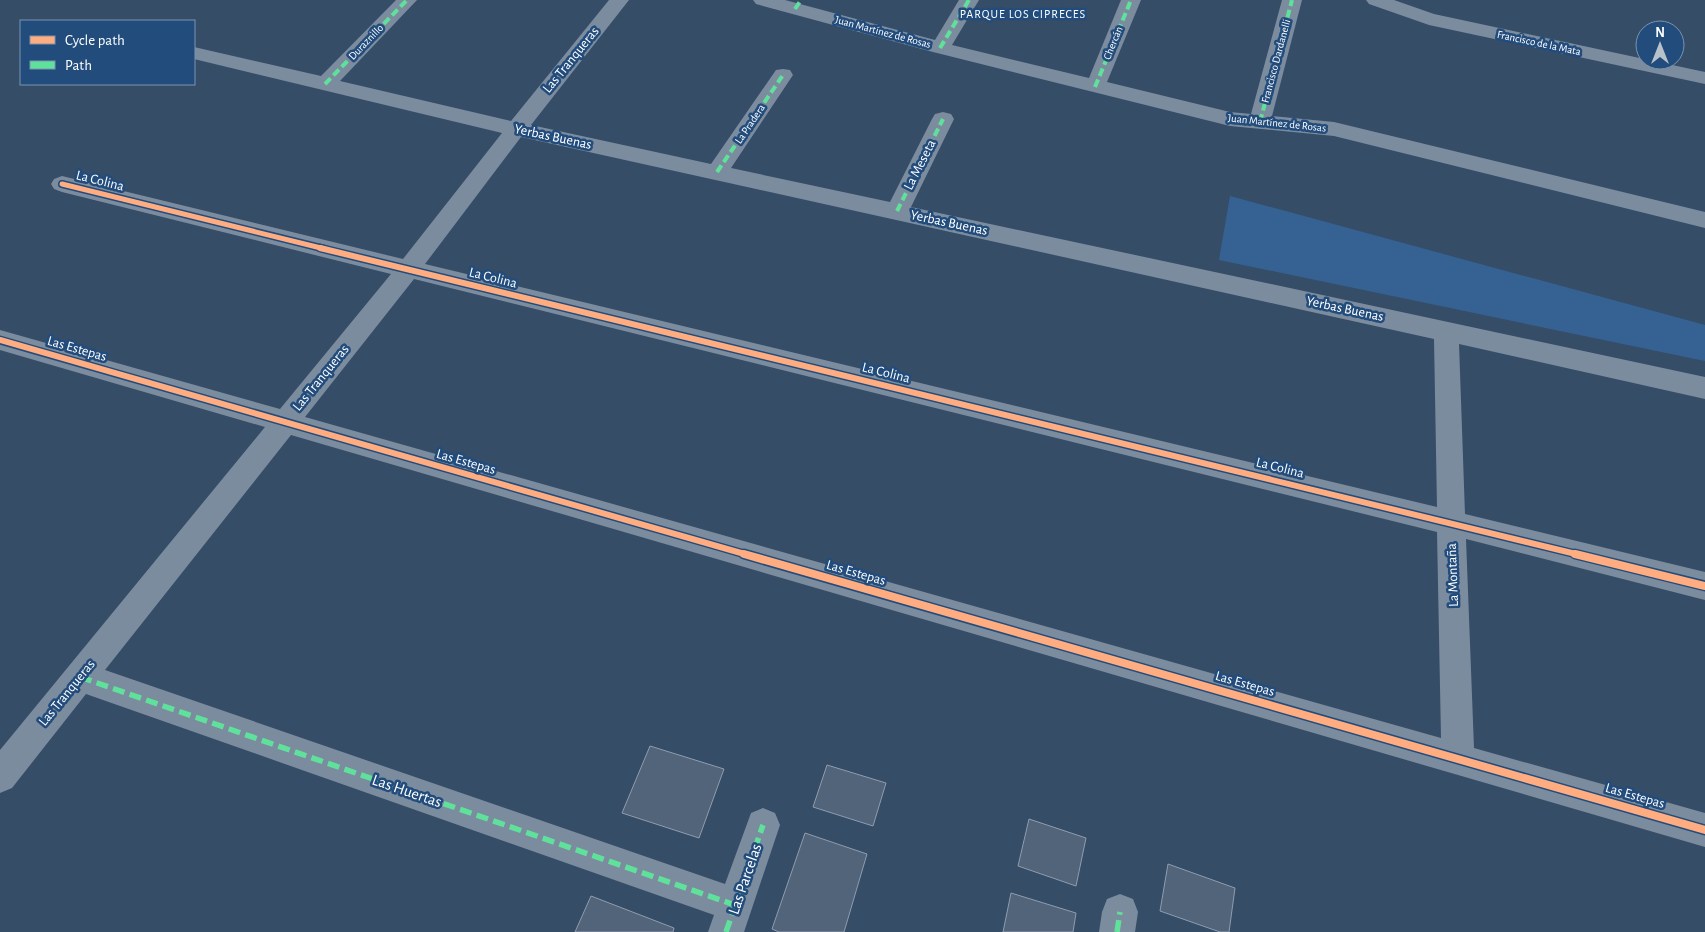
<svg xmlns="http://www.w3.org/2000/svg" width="1705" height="932" font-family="'Alegreya Sans',sans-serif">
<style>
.green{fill:#366293}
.building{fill:#52647a;stroke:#8f9dae}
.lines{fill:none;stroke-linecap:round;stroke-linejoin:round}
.minor{fill:#7c8c9f;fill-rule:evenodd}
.quiet-far1{stroke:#60e19b;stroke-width:4;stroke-dasharray:8 4;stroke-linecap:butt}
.quiet{stroke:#60e19b;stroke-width:5.5;stroke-dasharray:12 5.5;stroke-linecap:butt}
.cycleway-far2-casing{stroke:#224c7c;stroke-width:8}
.cycleway-far1-casing{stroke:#224c7c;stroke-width:9}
.cycleway-casing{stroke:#224c7c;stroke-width:11}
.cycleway-far2{stroke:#ffac80;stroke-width:5}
.cycleway-far1{stroke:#ffac80;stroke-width:6}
.cycleway{stroke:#ffac80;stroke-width:8}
.labels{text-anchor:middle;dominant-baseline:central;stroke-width:5;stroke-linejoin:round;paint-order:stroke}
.far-street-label{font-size:11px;fill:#fff;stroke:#224c7c}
.far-neighbourhood-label{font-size:12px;letter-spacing:1px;fill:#fff;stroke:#224c7c}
.street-label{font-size:14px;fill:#fff;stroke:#224c7c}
.near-street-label{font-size:16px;fill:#fff;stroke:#224c7c}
</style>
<rect width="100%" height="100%" fill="#364d68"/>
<path class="green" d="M1230,196L1705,325V361L1219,260Z"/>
<path class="building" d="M650,746L724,769L699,838L622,813Z
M827,765L886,783L873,826L813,807Z
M1029,819L1086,838L1076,886L1018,866Z
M805,833L867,854L844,932H779L772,929Z
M1168,864L1235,888L1229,932H1220L1160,911Z
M1011,893L1076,913L1073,932H1003Z
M591,896L674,928L673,932H575Z"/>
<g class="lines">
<path class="minor" d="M396,0H417L340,81L511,121L609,0H629L531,125L711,164L776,70L783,69L790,70L793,75L731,168L890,202L932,119L935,114L943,112L951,114L954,119L911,207L1705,377V399L1459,344L1465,514L1705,572V600L1466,539L1474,748L1705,813V847L291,435L105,670L725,884L751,813L763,808L775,813L780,825L744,932H708L714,915L86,694L12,788L0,793V750L265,427L0,350V330L280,409L391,274L62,192L54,189L51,184L54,179L62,176L403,259L502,133L194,59V47L321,76ZM521,137L1434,339L1437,507L425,264ZM414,279L1437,532L1441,738L305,417Z
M753,0H785L935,40L959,0H979L952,45L1089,78L1121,0H1141L1107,82L1230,112L1251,114L1282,0H1302L1272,116L1334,122L1705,212V228L1334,136L1230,126L933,52L756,4Z
M1366,0H1394L1434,14L1705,72V84L1429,25L1369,4Z
M1120,894L1133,899L1138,912L1135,932H1099L1102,912L1107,899Z"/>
<path class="quiet-far1" d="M795,9L801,0
M940,48L969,0
M325,84L407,0
M1095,87L1131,0
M1260,122L1292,0
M717,172L783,75
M897,211L943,119"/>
<path class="quiet" d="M80,677L735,905
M726,932L763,825
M1117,932L1120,912"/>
<defs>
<path id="cycleway-far2" d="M62,184L325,249"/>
<path id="cycleway-far1" d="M320,248L1580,555
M0,340L748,555"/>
<path id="cycleway" d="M744,554L1705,830
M1575,554L1705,586"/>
</defs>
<use href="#cycleway-far2" class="cycleway-far2-casing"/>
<use href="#cycleway-far1" class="cycleway-far1-casing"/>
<use href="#cycleway" class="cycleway-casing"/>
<use href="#cycleway-far2" class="cycleway-far2"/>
<use href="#cycleway-far1" class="cycleway-far1"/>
<use href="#cycleway" class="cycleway"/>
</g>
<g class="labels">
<g class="far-street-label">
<text transform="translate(883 32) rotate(15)">Juan Martínez de Rosas</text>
<text transform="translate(366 42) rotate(-46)">Duraznillo</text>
<text transform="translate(1113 43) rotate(-68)">Chercán</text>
<text transform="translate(1539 43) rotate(12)">Francisco de la Mata</text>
<text transform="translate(1276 61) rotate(-75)">Francisco Dardanelli</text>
<text transform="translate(1277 123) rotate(6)">Juan Martínez de Rosas</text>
<text transform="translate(750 124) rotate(-56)">La Pradera</text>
</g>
<g class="far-neighbourhood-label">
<text x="1023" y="14">PARQUE LOS CIPRECES</text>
</g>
<g class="street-label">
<text transform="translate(571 60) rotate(-51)">Las Tranqueras</text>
<text transform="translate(553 137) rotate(12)">Yerbas Buenas</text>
<text transform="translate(920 165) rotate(-63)">La Meseta</text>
<text transform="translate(100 181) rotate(14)">La Colina</text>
<text transform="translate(949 223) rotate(12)">Yerbas Buenas</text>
<text transform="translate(493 278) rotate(14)">La Colina</text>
<text transform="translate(1345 309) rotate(12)">Yerbas Buenas</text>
<text transform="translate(77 349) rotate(16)">Las Estepas</text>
<text transform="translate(886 373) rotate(14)">La Colina</text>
<text transform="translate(321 378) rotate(-51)">Las Tranqueras</text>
<text transform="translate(466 462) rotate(16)">Las Estepas</text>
<text transform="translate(1280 468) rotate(14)">La Colina</text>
<text transform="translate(856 573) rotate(16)">Las Estepas</text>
<text transform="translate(1453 575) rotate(-92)">La Montaña</text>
<text transform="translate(1245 684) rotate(16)">Las Estepas</text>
<text transform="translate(67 693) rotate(-51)">Las Tranqueras</text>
<text transform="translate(1635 796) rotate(16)">Las Estepas</text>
</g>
<g class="near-street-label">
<text transform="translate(407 791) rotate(19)">Las Huertas</text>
<text transform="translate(745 879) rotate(-71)">Las Parcelas</text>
</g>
</g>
<rect x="20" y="20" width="175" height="65" fill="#224c7c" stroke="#7a94b0"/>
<rect x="30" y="36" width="25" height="8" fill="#ffac80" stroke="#7a94b0"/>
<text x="65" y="45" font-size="15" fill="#ffffff">Cycle path</text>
<rect x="30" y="61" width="25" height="8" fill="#60e19b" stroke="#7a94b0"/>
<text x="65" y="70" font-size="15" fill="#ffffff">Path</text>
<g transform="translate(1660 45)"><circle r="24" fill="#224c7c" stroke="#7a94b0"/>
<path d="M0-4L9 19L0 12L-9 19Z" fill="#b9c1ca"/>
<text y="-8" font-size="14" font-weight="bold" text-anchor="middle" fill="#ffffff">N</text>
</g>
</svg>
